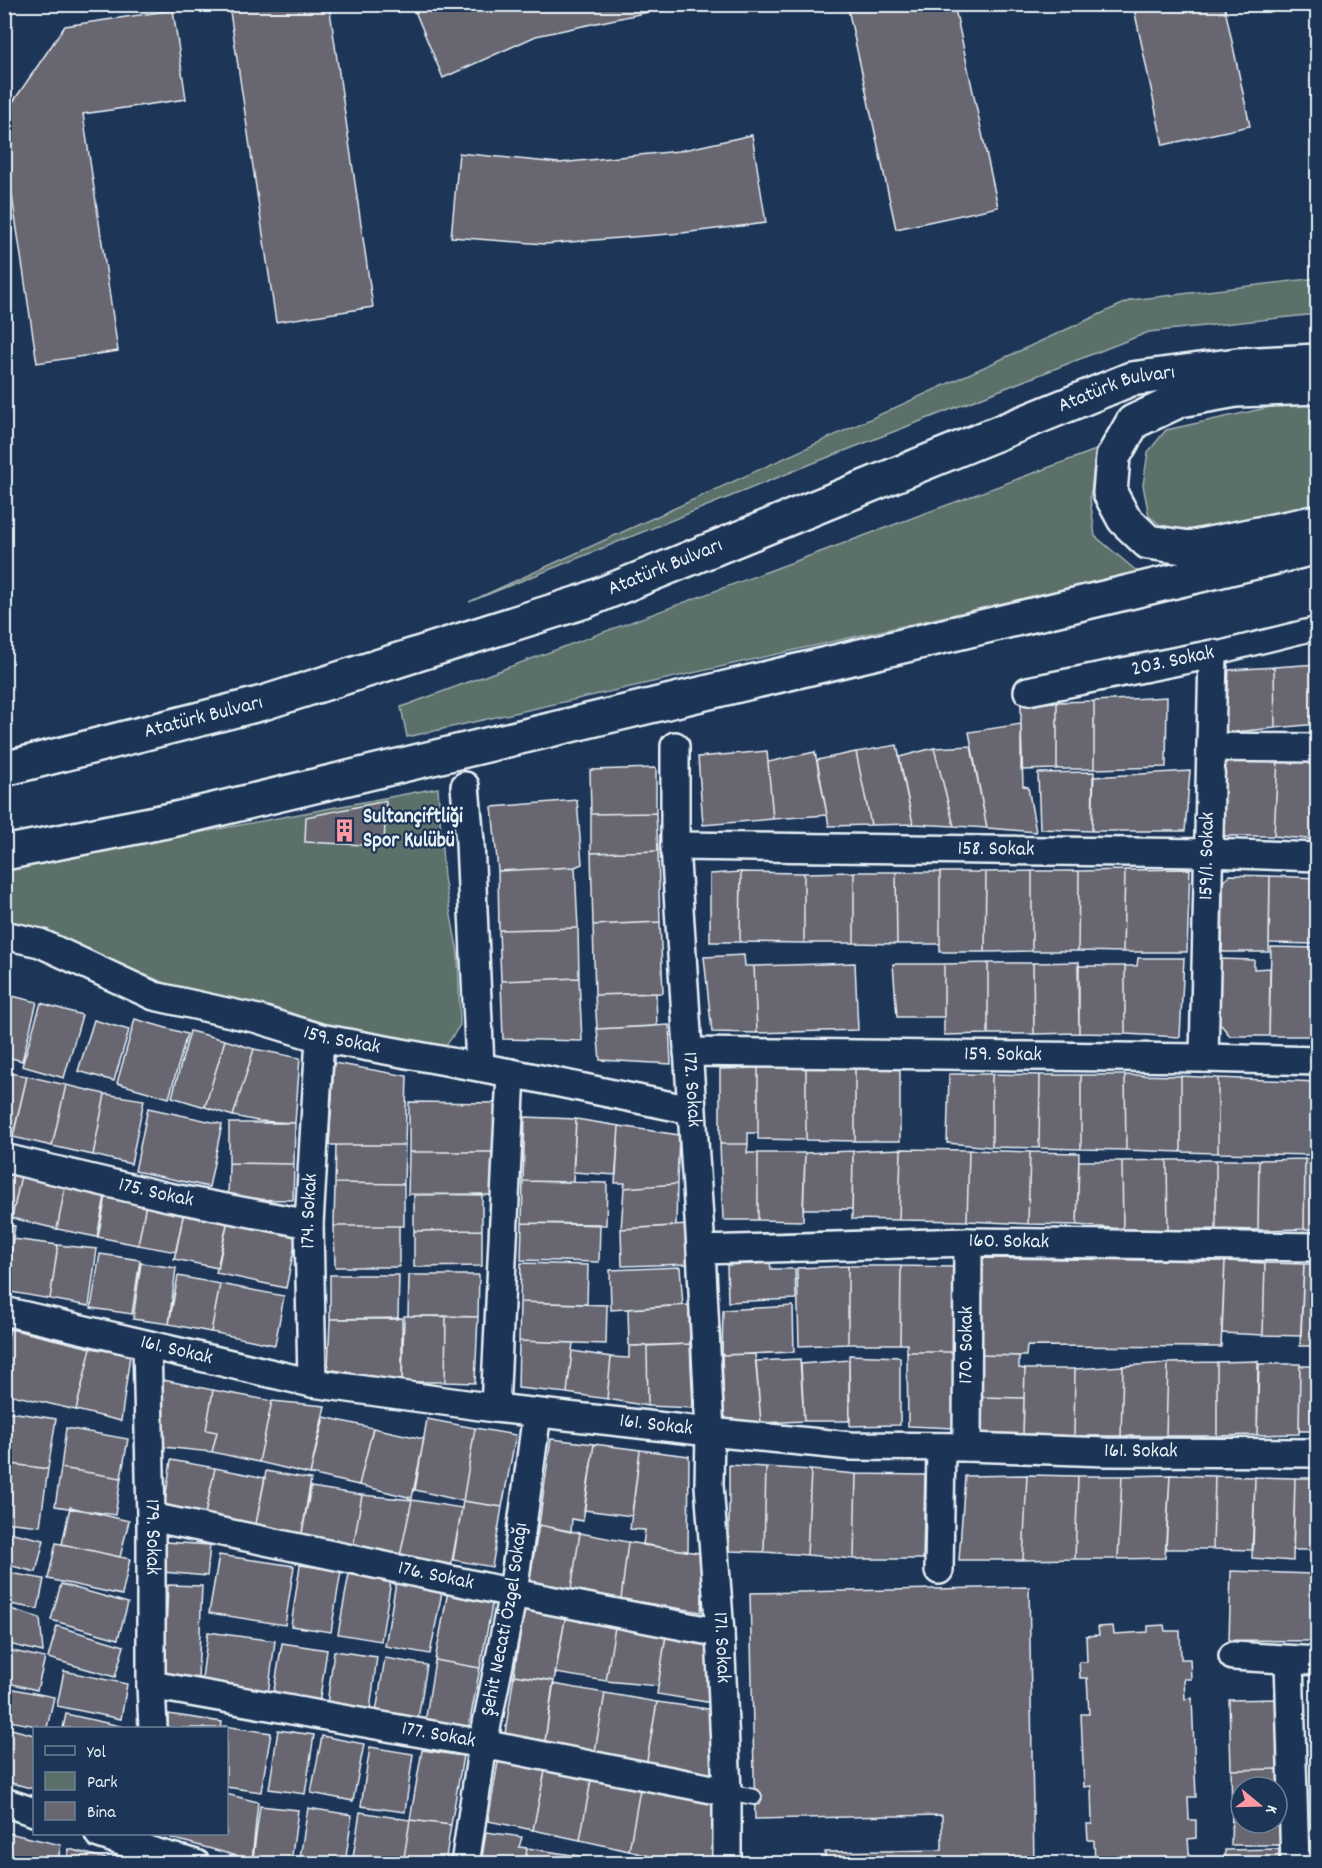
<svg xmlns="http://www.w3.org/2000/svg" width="1322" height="1868" font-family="Dekko,sans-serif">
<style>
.green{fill:#5b6f6a;stroke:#a2b0b1;stroke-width:1.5}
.building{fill:#676671;stroke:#e8f1f8;stroke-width:1.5}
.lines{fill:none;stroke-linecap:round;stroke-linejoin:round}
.service-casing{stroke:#e8f1f8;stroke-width:18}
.pedestrian-casing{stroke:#e8f1f8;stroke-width:26}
.minor-casing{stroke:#e8f1f8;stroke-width:32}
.trunk-casing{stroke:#e8f1f8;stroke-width:38}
.service{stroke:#1d3557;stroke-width:14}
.pedestrian{stroke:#1d3557;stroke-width:21}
.minor{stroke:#1d3557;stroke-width:27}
.trunk{stroke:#1d3557;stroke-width:33}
.labels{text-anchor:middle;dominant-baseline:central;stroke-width:4.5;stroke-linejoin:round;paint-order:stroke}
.street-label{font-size:21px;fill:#e8f1f8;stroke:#1d3557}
.poi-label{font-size:21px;font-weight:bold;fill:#e8f1f8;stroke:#1d3557;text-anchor:start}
</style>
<rect width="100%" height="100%" fill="#1d3557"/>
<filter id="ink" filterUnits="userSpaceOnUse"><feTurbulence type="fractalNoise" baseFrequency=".0167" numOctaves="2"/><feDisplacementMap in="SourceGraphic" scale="12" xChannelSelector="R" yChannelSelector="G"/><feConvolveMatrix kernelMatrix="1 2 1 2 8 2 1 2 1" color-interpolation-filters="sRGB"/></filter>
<g filter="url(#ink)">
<path class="green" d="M1317,278V314L1149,332L816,462L469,602L1131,300Z
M1307,399H1317V511L1173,535L1149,516L1143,485L1148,452L1166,430Z
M1096,450L1090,498L1095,536L1139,573L407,737L401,707Z
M438,788L444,878L458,953L460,1025L444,1049L318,1024L188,992L5,919L4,869Z"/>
<path class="building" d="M329,4L373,307L276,322L229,5Z
M412,4H724L653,11L536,36L443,78Z
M847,4H954L998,207L896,229Z
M1133,4H1224L1250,126L1163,145Z
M173,10L186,99L83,114L118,351L37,363L4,142V115L65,26Z
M752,135L766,223L682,233L545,244L451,237L459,153L559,163L679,151Z
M1318,664V724L1275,728L1274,667Z
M1274,667L1275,728L1225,733L1229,670Z
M1167,697L1166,767L1094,769V701Z
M1094,701V769H1057V702Z
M1057,702V769L1021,770V704Z
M1021,724L1023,786L1028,787L1036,832L987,828L969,732Z
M897,745L913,824L871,825L856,752Z
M971,746L987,828L954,826L934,748Z
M934,748L954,826L913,824L899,757Z
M767,751L773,819L703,825L698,757Z
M815,752L827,815L773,819L768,762Z
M856,752L871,825L829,826L817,760Z
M1225,758H1278L1274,836H1223Z
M1278,758L1318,760V840L1274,836Z
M656,768V813L591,814L590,770Z
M1190,771L1185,831H1092L1093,777Z
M1094,772L1092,831L1040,829L1038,773Z
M577,800L582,864L575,867L498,871L492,807Z
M386,801L384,846L305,842L306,817Z
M656,813L658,851L591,853V814Z
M658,851L660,922L593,925L591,853Z
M575,867L578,928L499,930L498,871Z
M1190,869L1187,952H1123L1125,870Z
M1125,870L1123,952L1078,951L1079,871Z
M1032,871H1079L1078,951H1032Z
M1032,871V951L985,952L986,872Z
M741,872L804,873V943L740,942Z
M741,872L740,942H710V874Z
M854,872H896L897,944L854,943Z
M854,872V943H804V873Z
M896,872H940V944H897Z
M940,872H986L985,952H940Z
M1230,875L1270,876L1269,952H1222L1223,882Z
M1270,876L1318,878V944L1269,943Z
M660,922L663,993L595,995L593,925Z
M578,928L579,978L501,981L499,930Z
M1271,947L1318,948V1036H1269Z
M744,955L745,966H754L757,1033L712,1032L704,957Z
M1138,958H1184L1180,1037L1125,1034V966H1137Z
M1219,959L1254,960V969L1270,968L1269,1036H1230L1218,1021Z
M1079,962V1033L1034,1034L1033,963Z
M855,963L858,1030L757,1033L754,966Z
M988,963V1034L944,1035V964Z
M988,963H1033L1034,1034H988Z
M893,964H944V1017H897Z
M1078,966H1125V1034L1079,1033Z
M579,978L582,1041L503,1039L501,981Z
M656,993L657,1026L597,1029L595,995Z
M4,994L37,1002L22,1061L4,1056Z
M41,1003L82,1015L64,1078L22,1066Z
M135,1019L187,1034L169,1098L117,1083Z
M94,1020L129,1030L114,1081L78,1071Z
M669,1025L671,1064L600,1060L597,1029Z
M190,1031L225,1040L205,1107L172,1097Z
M225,1040L254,1049L233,1116L205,1107Z
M254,1049L300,1058L295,1123L258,1121L233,1116Z
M334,1063L407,1076L405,1145H329Z
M900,1066V1141H855V1067Z
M806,1067H855V1141L806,1140Z
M806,1067V1140L758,1139V1068Z
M758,1068V1133H748V1144H720V1069Z
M4,1072L27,1076L11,1144L4,1142Z
M949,1074H992V1147L947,1143Z
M992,1074L1040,1075L1039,1148L992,1147Z
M1040,1075H1081V1149L1039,1148Z
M1081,1075H1125L1126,1150L1081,1149Z
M1125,1075L1181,1076V1152L1126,1150Z
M27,1076L66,1085L52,1146L13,1137Z
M1181,1076L1218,1078V1153L1181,1152Z
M1218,1078L1318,1082V1155L1218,1153Z
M66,1085L105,1094L93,1155L52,1146Z
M105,1094L144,1100L131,1164L93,1155Z
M409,1102L499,1103L498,1152H409Z
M148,1108L222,1124L209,1187L135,1171Z
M525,1117L576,1119L573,1182L523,1181Z
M576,1119L619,1126L616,1175L573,1172Z
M229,1123H295L294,1164L229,1163Z
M619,1126L679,1135L677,1184L624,1188L625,1183H615Z
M720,1144H748L747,1153H758V1220H723Z
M336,1145H405L404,1184L335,1183Z
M901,1149L899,1220L852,1219L853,1151Z
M901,1149L969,1150L967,1221L899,1220Z
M969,1150L1030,1152L1028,1224L967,1221Z
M853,1151L852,1209H803L805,1153Z
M409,1152H492L491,1195L408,1194Z
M1030,1152L1079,1153L1077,1225L1028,1224Z
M758,1153H805L803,1221L758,1220Z
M1305,1159L1304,1229L1258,1230L1259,1160Z
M1305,1159H1318V1229H1304Z
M1167,1160L1168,1230L1123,1229L1122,1161Z
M1167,1160H1216V1229L1168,1230Z
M1216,1160H1259L1258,1230L1216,1229Z
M1079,1161H1122L1123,1229L1077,1225Z
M229,1163L294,1164L293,1200L228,1199Z
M4,1171L21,1175L12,1218L4,1217Z
M21,1175L66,1183L57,1229L12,1218Z
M523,1181L607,1183L606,1225L522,1223Z
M66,1183L106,1191L97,1237L57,1229Z
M335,1183L404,1184V1226H334Z
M677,1184L676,1226L621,1229L624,1188Z
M107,1191L147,1199L138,1245L98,1237Z
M482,1194V1230L414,1231V1195Z
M147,1199L185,1207L176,1252L138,1245Z
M185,1207L229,1215L218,1268L174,1259Z
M229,1215L298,1230L286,1288L216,1273Z
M522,1223L600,1224L599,1262L521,1260Z
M4,1225L15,1226L5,1291H4Z
M688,1225L689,1264L622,1266L621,1229Z
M334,1226H399V1267H335Z
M482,1230V1266L414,1267V1231Z
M13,1239L58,1245L50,1299L5,1291Z
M58,1245L97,1249L89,1306L50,1299Z
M100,1254L140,1260L132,1314L91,1308Z
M980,1258L1225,1261L1221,1347L1027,1346L1026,1356L979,1355Z
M1225,1261L1265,1263L1263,1335L1222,1333Z
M141,1263L176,1268L169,1324L133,1319Z
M521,1263L588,1265L587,1304L520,1302Z
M770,1263L771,1269H795L796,1299L728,1302L727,1265Z
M1265,1263L1304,1264L1301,1336L1263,1335Z
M1304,1264H1318V1346H1300Z
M848,1266H901L900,1344H848Z
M848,1266V1344L799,1346L797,1268Z
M901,1266L955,1267L954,1352H907V1344H900Z
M680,1267L683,1305L611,1310L610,1270Z
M330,1275H399L398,1319H330Z
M409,1275H479L478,1317L408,1316Z
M178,1276L220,1284L211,1332L169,1324Z
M220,1284L284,1296L275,1345L211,1332Z
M520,1302L607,1305L606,1344L519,1341Z
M689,1305L690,1344L629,1346L628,1309Z
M793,1306L794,1352L722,1355L723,1310Z
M404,1316H446L445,1382H402Z
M446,1316L478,1317L475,1383L445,1382Z
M402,1318V1382L328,1369L330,1319Z
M4,1328L10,1329L4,1352Z
M10,1329L91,1348L76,1410L4,1393V1352Z
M519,1341L573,1343L567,1393L518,1388Z
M690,1344L693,1408L648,1406L647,1346Z
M629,1346H647L648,1406L607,1399L611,1357L629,1358Z
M91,1348L130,1355L121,1421L76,1410Z
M572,1351L611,1357L607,1399L567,1393Z
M907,1352H954L955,1428L908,1426Z
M755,1354L761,1423L730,1424L724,1415L722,1355Z
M849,1355L900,1357V1425L850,1426Z
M979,1355L1019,1356V1368L1025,1369L1024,1398L979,1397Z
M800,1359L804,1421L761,1423L756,1361Z
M849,1360V1421H804L801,1364Z
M1258,1361L1257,1435L1217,1436V1362Z
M1217,1362V1436H1166L1168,1363Z
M1168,1363L1166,1436H1121L1123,1366Z
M1259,1364H1300L1299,1434L1257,1435Z
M1123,1366L1121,1436H1074L1075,1369Z
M1300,1366H1318V1431H1299Z
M1025,1369H1075L1074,1436L1023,1434Z
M163,1380L213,1390L206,1430L217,1432L212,1452L163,1447Z
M213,1390L272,1401L259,1462L212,1452L217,1432L206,1430Z
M979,1397L1024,1398L1023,1434L981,1433Z
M272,1401L325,1406L310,1474L259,1462Z
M4,1411L56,1419L48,1469L4,1463Z
M324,1417L373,1428L359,1485L310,1474Z
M427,1419L475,1428L463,1501L415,1490Z
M66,1428L128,1439L121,1478L61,1468Z
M373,1428L424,1439L412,1498L359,1485Z
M475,1428L516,1435L502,1507L463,1501Z
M551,1439L594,1444L583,1521L572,1519L571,1532L539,1525Z
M594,1444L640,1450L632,1516L584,1510Z
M640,1450L689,1456L688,1551L643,1545L645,1530L630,1529Z
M171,1460L215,1468L204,1519L164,1508Z
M4,1463L48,1469L40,1526L4,1522Z
M729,1465L766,1467L764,1552L729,1551Z
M766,1467L811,1470L807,1555L764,1552Z
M61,1468L121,1478L115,1515L55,1506Z
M215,1468L265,1478L255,1529L204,1519Z
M811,1470L856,1474L854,1559L807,1555Z
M266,1471L311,1479L301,1538L255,1529Z
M856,1474L925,1475L923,1559H854Z
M1027,1475L1078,1476L1075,1559L1023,1560Z
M1027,1475L1023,1560H959L965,1476Z
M1170,1475L1165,1558L1118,1559L1122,1476Z
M1170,1475L1215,1476L1213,1549H1166Z
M1078,1476H1122L1118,1559H1075Z
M1215,1476L1255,1477L1253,1550L1213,1549Z
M1255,1477L1295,1478L1293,1561L1252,1558Z
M1295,1478H1318V1550H1293Z
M311,1487L362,1495L353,1548L301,1538Z
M362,1495L412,1500L400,1556L353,1548Z
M412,1500L462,1508L451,1566L400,1556Z
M463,1501L502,1507L492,1567L453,1560Z
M70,1507L129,1521L120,1557L62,1544Z
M539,1525L580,1533L571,1589L529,1582Z
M4,1531L44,1540L36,1572L4,1564Z
M580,1533L628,1542L621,1599L571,1589Z
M166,1542L210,1545L207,1576L163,1572Z
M628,1542L705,1554L701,1612L621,1599Z
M56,1543L130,1559L122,1595L48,1579Z
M219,1555L294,1566L285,1625L209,1613Z
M300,1565L341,1571L331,1632L291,1626Z
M1231,1571L1312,1574L1311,1641L1229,1640Z
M4,1572L44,1579L38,1609L4,1603Z
M349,1574L391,1581L381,1641L338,1634Z
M1312,1574H1318V1641H1311Z
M396,1583L442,1592L430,1654L385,1646Z
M61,1584L128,1603L118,1639L51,1620Z
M168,1585L202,1586L198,1678L164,1677Z
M1029,1587L1034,1864H825V1852L942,1850V1815L755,1819L750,1593Z
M448,1591L493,1600L480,1668L435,1660Z
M4,1607L40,1618L43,1652L4,1643Z
M524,1607L566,1614L554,1681L514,1675Z
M566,1614L616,1621L606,1681L555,1673Z
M616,1621L667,1629L658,1686L606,1681Z
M1164,1625L1165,1631H1180L1181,1659H1190L1191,1679H1184L1185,1699L1192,1698L1196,1797H1188L1189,1820H1196V1838L1188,1839L1190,1864H1095L1094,1840H1088L1087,1824H1092L1091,1786L1084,1787L1081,1714H1089L1087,1678H1080L1079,1662H1087L1086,1636L1099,1635L1098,1627L1113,1626L1114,1634L1148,1632V1626Z
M57,1626L124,1646L115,1677L48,1658Z
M208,1632L275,1641L268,1695L201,1686Z
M666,1634L711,1641L713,1703L657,1694Z
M282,1643L327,1650L319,1704L273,1696Z
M4,1649L45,1658L37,1690L4,1682Z
M334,1651L377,1657L370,1710L327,1704Z
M385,1658L427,1665L418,1719L376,1712Z
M435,1660L480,1668L468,1731L425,1723Z
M64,1671L127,1684L121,1719L57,1706Z
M514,1675L554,1681L544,1748L504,1740Z
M553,1684L605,1693L594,1757L544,1748Z
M4,1687L54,1697L47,1728L4,1720Z
M605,1693L657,1702L646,1766L594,1757Z
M1280,1699L1281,1769L1231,1770L1229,1700Z
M657,1702L715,1710L711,1778L646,1766Z
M66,1714L129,1728H63Z
M168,1714L222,1722L221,1728H168Z
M224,1726L271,1733L261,1792L226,1787V1728H223Z
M4,1727L34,1735V1789L4,1781Z
M278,1730L314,1735L305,1794L269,1789Z
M322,1736L364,1744L353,1801L311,1793Z
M370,1747L413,1754L405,1812L361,1806Z
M422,1750L463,1756L451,1825L410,1820Z
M498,1762L545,1771L533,1830L488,1821Z
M1281,1769V1809H1277V1787H1241V1809H1232L1231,1770Z
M545,1771L591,1780L580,1840L533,1830Z
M591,1780L640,1789L629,1851L580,1840Z
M640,1789L716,1803L714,1864H682L629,1851Z
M226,1794L258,1802L252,1860L171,1838V1834H226Z
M260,1806L298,1810L291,1863L253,1858Z
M308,1808L352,1815L345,1864H299Z
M1232,1809H1241V1823H1277V1809H1281L1280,1845H1231Z
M360,1812L410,1820L403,1864H352Z
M410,1820L451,1825L445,1864H403Z
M4,1832L61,1845L57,1864H4Z
M486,1832L522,1837L519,1847L527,1848L525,1864H481Z
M527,1848L578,1856L577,1864H525Z
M69,1849L127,1864H66Z
M1279,1849V1864H1226L1225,1850Z
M578,1856L616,1864H577Z"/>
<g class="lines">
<defs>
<path id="service" d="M727,1792L754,1797"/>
<path id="pedestrian" d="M1213,654L1318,628"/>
<g id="minor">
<path d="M1028,691L1213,654L1204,1058"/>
<path id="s1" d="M675,746V846L701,1250L710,1432L709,1485L720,1633L727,1792V1864"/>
<path d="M1211,747L1318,748"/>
<path d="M465,786L470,842L480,1067"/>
<path id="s2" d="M675,846L1208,853L1318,857"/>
<path id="s3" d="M4,935L40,943L154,996L258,1019L320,1038L511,1073L691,1110"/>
<path id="s4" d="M688,1052L1204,1058L1318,1061"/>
<path id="s5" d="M4,1158L168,1197L309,1224"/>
<path id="s6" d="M701,1250L968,1242L1318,1247"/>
<path id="s7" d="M4,1311L312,1383L495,1408L710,1432L850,1446L967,1447L1106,1452L1318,1453"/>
<path id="s8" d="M147,1345L151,1517V1685L153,1728"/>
<path id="s9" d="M312,1383L309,1224L320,1038"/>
<path d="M495,1408L511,1073"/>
<path id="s10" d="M967,1447L968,1242"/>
<path id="s11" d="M151,1517L513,1593L720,1633"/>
<path d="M939,1570L941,1447"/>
<path d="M1233,1656L1318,1661"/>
<path d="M1289,1660L1295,1864"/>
<path id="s12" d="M151,1685L483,1744L727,1792"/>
<path d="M4,1802L34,1812"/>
<path d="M99,1834L157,1853L196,1864"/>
<path id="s13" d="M465,1864L483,1744L513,1593L537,1413"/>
</g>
<g id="trunk">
<path d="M1318,387L1236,390L1180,400L1133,422L1113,457L1110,493L1124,519L1148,542L1190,548L1318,522"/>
<path id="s14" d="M4,769L263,703L585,601L1131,379L1237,365L1318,361"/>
<path d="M4,853L176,819L1318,547"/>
</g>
</defs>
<use href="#service" class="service-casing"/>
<use href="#pedestrian" class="pedestrian-casing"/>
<use href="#minor" class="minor-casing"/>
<use href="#trunk" class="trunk-casing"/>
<use href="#service" class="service"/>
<use href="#pedestrian" class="pedestrian"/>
<use href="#minor" class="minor"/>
<use href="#trunk" class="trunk"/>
</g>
</g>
<defs>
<symbol id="building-bare" viewBox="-9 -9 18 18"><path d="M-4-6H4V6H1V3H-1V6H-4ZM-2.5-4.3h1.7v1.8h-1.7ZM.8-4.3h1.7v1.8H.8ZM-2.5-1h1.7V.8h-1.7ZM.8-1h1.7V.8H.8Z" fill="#ff9aa2" stroke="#1d3557" stroke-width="2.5" paint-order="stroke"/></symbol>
</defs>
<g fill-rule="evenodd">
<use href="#building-bare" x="328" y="814" width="33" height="33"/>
</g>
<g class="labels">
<g class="street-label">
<text stroke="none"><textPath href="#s14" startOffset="1178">Atatürk Bulvarı</textPath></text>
<text stroke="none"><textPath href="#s14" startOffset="692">Atatürk Bulvarı</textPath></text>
<text transform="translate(1173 662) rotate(-12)">203. Sokak</text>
<text stroke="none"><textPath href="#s14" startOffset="206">Atatürk Bulvarı</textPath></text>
<text stroke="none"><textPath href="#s2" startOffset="321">158. Sokak</textPath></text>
<text transform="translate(1208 856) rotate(-89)">159/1. Sokak</text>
<text stroke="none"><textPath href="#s3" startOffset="356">159. Sokak</textPath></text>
<text stroke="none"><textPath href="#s4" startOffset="315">159. Sokak</textPath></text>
<text stroke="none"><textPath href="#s1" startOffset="344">172. Sokak</textPath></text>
<text stroke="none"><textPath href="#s5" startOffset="156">175. Sokak</textPath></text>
<text stroke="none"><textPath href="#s9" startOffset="172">174. Sokak</textPath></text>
<text stroke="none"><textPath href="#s6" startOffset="308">160. Sokak</textPath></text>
<text stroke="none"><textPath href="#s10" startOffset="102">170. Sokak</textPath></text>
<text stroke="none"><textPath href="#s7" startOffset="177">161. Sokak</textPath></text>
<text stroke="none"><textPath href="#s7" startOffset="663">161. Sokak</textPath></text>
<text stroke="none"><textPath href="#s7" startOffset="1149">161. Sokak</textPath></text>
<text stroke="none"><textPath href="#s8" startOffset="192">179. Sokak</textPath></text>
<text stroke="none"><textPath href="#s11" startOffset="291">176. Sokak</textPath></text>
<text stroke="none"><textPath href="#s13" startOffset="248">Şehit Necati Özgel Sokağı</textPath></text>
<text stroke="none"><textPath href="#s1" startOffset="903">171. Sokak</textPath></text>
<text stroke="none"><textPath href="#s12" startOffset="292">177. Sokak</textPath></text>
</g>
<g class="poi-label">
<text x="363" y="818">Sultançiftliği<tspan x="363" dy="24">Spor Kulübü</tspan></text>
</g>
</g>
<rect width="1322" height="1868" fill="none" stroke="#1d3557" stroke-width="24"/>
<rect x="12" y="12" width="1298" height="1844" fill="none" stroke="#e8f1f8" stroke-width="2" filter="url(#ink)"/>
<rect x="33" y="1727" width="195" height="108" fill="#1d3557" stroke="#6e8097" stroke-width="1.5"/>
<rect x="45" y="1746" width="30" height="9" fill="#1d3557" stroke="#6e8097" stroke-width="1.5"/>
<text x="87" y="1757" font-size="18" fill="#e8f1f8">Yol</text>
<rect x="45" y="1772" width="30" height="18" fill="#5b6f6a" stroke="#6e8097" stroke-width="1.5"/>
<text x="87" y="1787" font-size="18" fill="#e8f1f8">Park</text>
<rect x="45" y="1802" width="30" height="18" fill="#676671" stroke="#6e8097" stroke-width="1.5"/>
<text x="87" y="1817" font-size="18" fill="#e8f1f8">Bina</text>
<g transform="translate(1259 1805) rotate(109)"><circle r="28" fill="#1d3557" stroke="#6e8097" stroke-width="1.5"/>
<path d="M0-4.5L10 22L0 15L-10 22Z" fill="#ff9aa2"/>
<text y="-9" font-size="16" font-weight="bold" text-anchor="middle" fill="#e8f1f8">K</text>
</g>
</svg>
